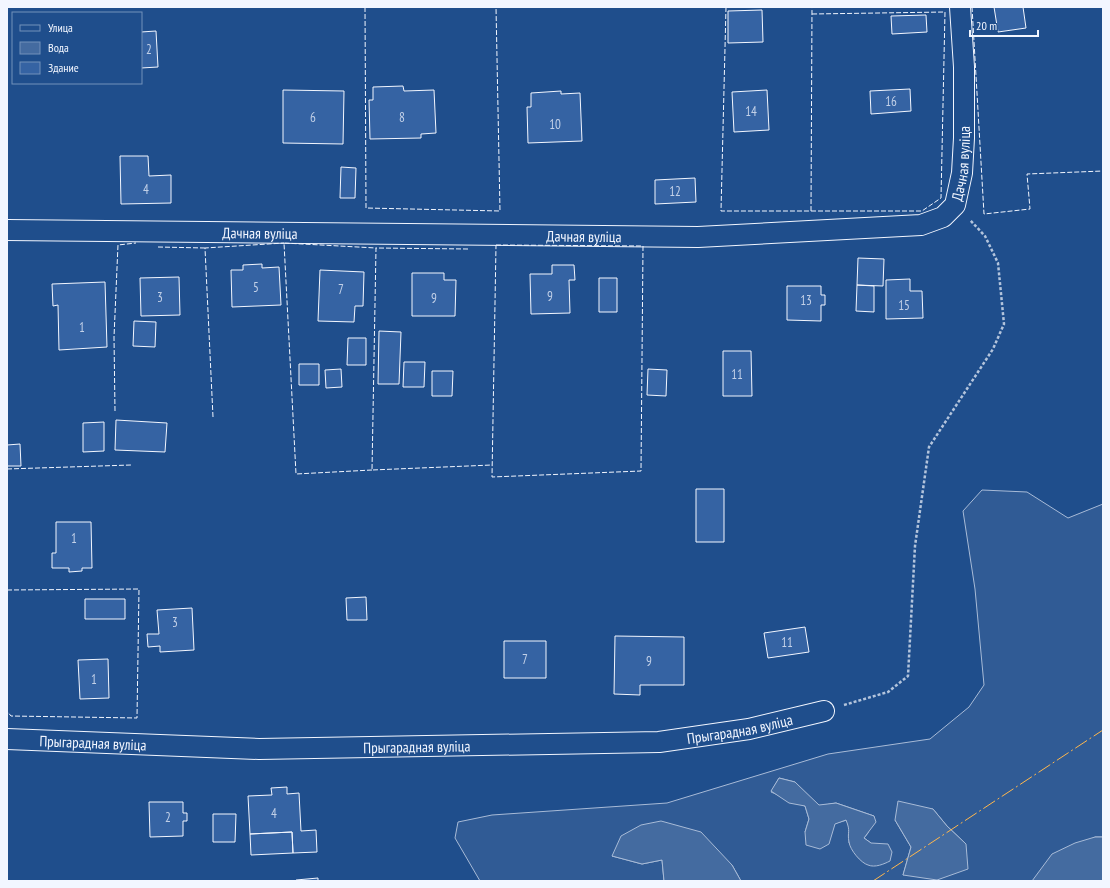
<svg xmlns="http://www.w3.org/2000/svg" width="1110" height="888" font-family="'PT Sans Narrow',sans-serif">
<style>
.built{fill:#305b95;stroke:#a8bbd7;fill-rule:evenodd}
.water{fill:#446ba0;stroke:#a8bbd7}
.building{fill:#3563a3;stroke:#f2f6ff}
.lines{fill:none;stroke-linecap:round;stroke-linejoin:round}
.street-casing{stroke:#f2f6ff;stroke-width:22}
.path{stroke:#b3c4dc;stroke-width:2.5;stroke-dasharray:3 2;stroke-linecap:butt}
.street{stroke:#1f4e8c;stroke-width:20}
.fence{stroke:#f2f6ff;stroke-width:1;stroke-dasharray:5 2;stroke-linecap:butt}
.power{stroke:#ffb74d;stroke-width:1;stroke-dasharray:14 3 2 3;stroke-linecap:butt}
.labels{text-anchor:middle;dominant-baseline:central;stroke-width:3;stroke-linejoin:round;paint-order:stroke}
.number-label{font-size:13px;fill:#c3d1e8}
.street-label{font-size:15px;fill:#f2f6ff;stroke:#1f4e8c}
</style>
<rect width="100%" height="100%" fill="#1f4e8c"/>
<path class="built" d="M982,490L1027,492L1068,518L1103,504V837H1095L1032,881H741L732,865L612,856L642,864L662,860L664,881H480L455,838L458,822L492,815L667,803L828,754L930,739L969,707L984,685L975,589L963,511ZM779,778L795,782L819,806L836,803L874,816L868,833L864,838L871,843H849L850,829L847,820L805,832L809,819L805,806L771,792ZM933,809L947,826L966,844L903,875L911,847L895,820Z"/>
<path class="water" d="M779,778L795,782L819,805L836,803L874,816L876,822L864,838L871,843L888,844L892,852L890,861C884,864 875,868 868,865C861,863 850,850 849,842C847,832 851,832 846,820L835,824L829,844L820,849L806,845L805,832L809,819L805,806L789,803L771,791Z
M898,801L933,809L947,826L966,844L968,869L937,880L903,875L911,847L895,820Z
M661,821L701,832L732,865L741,881H664L662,860L642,864L612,856L621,836L641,825Z
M1095,837H1103V881H1032L1052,854L1075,843Z"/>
<path class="building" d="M994,7H1023L1026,28L998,32Z
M762,10L763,42L728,43V11Z
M926,15L927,32L892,34L891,16Z
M156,31L158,67L141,68V32Z
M403,86L404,91L434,90L436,133L421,134V138L370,139L369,100H373V87Z
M910,89L911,111L871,114L870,91Z
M283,90L344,91L343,144L283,143Z
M767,90L769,130L734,132L732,92Z
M561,91V94L580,93L582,141L528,143L527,107H531V93Z
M120,156H148L149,176L171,175V203L121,204Z
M341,167L356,168L355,198H340Z
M695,178L696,202L655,204V180Z
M858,258L884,259L883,286L857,285Z
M262,264V268L279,267L281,305L232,307L231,270H243V265Z
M552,265H574L575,280H569L570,313L531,314L530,274H552Z
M320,270L364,272L363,306H355L354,322L318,321Z
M412,273H444V280H456L455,316H412Z
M179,277L180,315L141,316L140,278Z
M599,278H617V312H599Z
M910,279V291H922L923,318L886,319V280Z
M105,282L107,347L59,350L58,305L53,306L52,284Z
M857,285L874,286V312L856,311Z
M787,286H821V295H825V305H821V321L787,320Z
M134,321L156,322L155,347L133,346Z
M379,331L401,332L399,384H378Z
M348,338H366V365H347Z
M723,351H751L752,396H723Z
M404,362H425L424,387H403Z
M299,364H319V385H299Z
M341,369L342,387L326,388L325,370Z
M648,369L667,370L666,396L647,395Z
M432,371H453L452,396H432Z
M116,420L167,423L165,452L115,450Z
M104,422V451L83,452V423Z
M20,444L21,466H7V445Z
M696,489H724V542H696Z
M56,522H91L92,568H82V571L69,572V568H52V553H56Z
M366,597L367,620H347L346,598Z
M85,599H125V619H85Z
M192,608L194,650L160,652V646L148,647L147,634H159L157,610Z
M805,627L809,652L768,658L764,633Z
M615,636L684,637V685H640V695L614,694Z
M504,641H546V678H504Z
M108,659L109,698L80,699L78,660Z
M287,787V794L299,793L301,831L316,830L317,852L293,853L292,832L250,834L248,796L272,795L271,788Z
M149,802H183V813H187V821H183V836L150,837Z
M213,814H236L235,842H213Z
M292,832L293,853L251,855L250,834Z
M318,878V881H296V880Z"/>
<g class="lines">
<defs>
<g id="street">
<path id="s1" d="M7,230L698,237L921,225L943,217L955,205L962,173L964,138V67L960,7"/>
<path id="s2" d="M7,739L259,749L659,742L749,729L824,711"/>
</g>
</defs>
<use href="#street" class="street-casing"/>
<path class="path" d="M844,705L888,692L908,676L915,546L929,447L993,349L1004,324L998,263L985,236L970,220"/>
<use href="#street" class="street"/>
<path class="fence" d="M365,7L366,208L500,211L496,7
M726,7L721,211H811L812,7
M972,7L984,214L1030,209L1027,174L1103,171
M811,211H922L941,198L945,12L812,14
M496,245L643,246L641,471L492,477Z
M158,247L205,248
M468,249L376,248L372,470L492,465
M115,411L114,337L118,245L136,243
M213,417L205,248L284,243
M7,469L131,465
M372,470L296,474L284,243L376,248
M7,590L139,589L137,718L11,716L7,711"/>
<path class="power" d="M873,881L1103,730"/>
</g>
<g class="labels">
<g class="number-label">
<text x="149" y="49">2</text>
<text x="891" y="101">16</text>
<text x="751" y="111">14</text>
<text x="313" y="117">6</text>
<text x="402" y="117">8</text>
<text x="555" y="124">10</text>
<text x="146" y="189">4</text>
<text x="675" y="191">12</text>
<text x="256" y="287">5</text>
<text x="341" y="289">7</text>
<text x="550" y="296">9</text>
<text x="160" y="297">3</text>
<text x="434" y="298">9</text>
<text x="806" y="300">13</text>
<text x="904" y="305">15</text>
<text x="82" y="327">1</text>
<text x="737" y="374">11</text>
<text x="74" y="538">1</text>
<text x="175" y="622">3</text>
<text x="787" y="642">11</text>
<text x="525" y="659">7</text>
<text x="649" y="661">9</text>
<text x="94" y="679">1</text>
<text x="274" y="813">4</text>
<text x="168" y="817">2</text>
</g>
<g class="street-label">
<text stroke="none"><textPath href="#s1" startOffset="997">Дачная вуліца</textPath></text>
<text stroke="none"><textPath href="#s1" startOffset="253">Дачная вуліца</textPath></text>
<text stroke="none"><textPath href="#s1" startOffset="577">Дачная вуліца</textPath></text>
<text stroke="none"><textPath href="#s2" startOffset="734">Прыгарадная вуліца</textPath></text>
<text stroke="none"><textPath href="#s2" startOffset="86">Прыгарадная вуліца</textPath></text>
<text stroke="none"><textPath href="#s2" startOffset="410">Прыгарадная вуліца</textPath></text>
</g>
</g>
<rect width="1110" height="888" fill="none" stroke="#f2f6ff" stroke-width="16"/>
<rect x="12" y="12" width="130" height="72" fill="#1f4e8c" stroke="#7391ba"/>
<rect x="20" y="25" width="20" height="6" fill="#1f4e8c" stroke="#7391ba"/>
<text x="48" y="32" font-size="12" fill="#f2f6ff">Улица</text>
<rect x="20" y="42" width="20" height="12" fill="#446ba0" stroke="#7391ba"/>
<text x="48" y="52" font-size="12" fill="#f2f6ff">Вода</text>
<rect x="20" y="62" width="20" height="12" fill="#3563a3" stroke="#7391ba"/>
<text x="48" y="72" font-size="12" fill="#f2f6ff">Здание</text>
<path d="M970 30v6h68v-6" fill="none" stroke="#f2f6ff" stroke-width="2"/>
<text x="976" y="30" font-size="12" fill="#f2f6ff" stroke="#1f4e8c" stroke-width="3" paint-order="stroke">20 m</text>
</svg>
